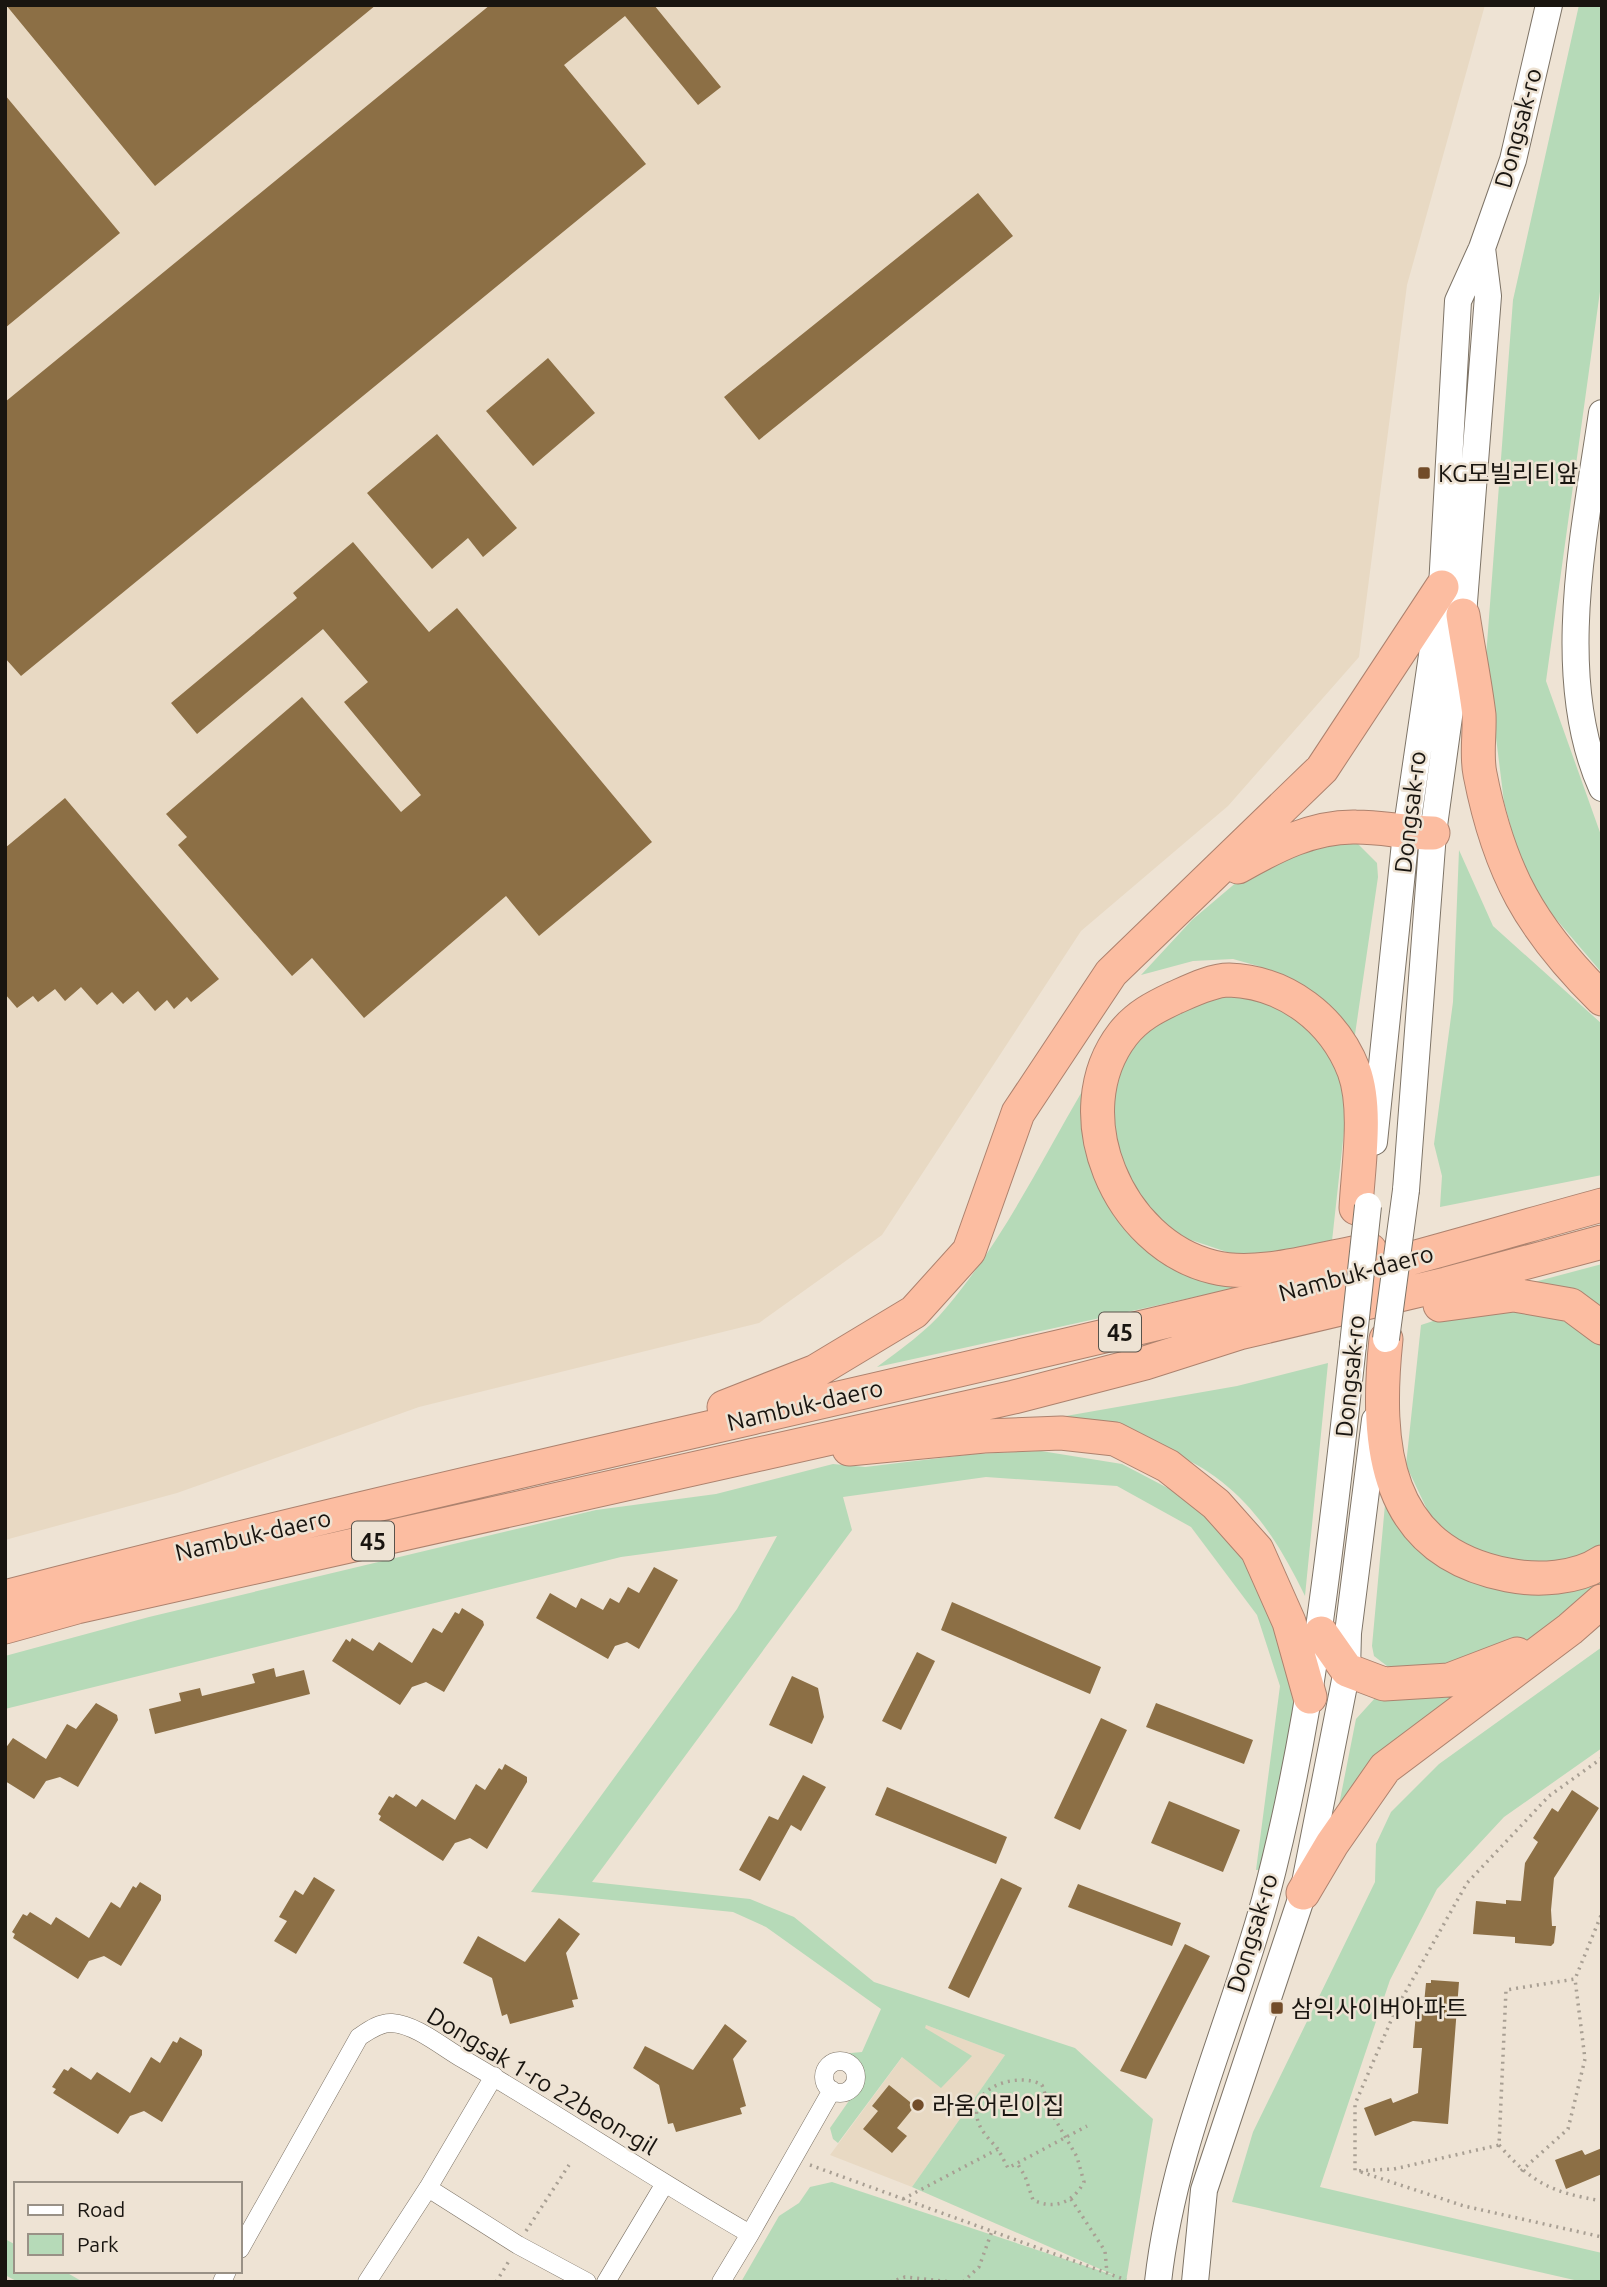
<svg xmlns="http://www.w3.org/2000/svg" width="1607" height="2287" font-family="Ubuntu,'Noto Sans KR',sans-serif">
<style>
.built{fill:#e8d9c3}
.green{fill:#b6dab8}
.building{fill:#8c6f45}
.lines{fill:none;stroke-linecap:round;stroke-linejoin:round}
.street-casing{stroke:#7d7366;stroke-width:19}
.secondary-casing{stroke:#7d7366;stroke-width:28}
.highway-casing{stroke:#ad826e;stroke-width:35}
.path{stroke:#a89f93;stroke-width:3.5;stroke-dasharray:2 5;stroke-linecap:butt}
.street{stroke:#fff;stroke-width:18}
.secondary{stroke:#fff;stroke-width:26}
.highway{stroke:#fcbda1;stroke-width:33}
.secondary-bridge-casing{stroke:#7d7366;stroke-width:28;stroke-linecap:butt}
.secondary-bridge{stroke:#fff;stroke-width:26}
.poi-dot{fill:#724c29;stroke:#eee3d4;stroke-width:2.5}
.labels{text-anchor:middle;dominant-baseline:central;stroke-width:5;stroke-linejoin:round;paint-order:stroke}
.shield{fill:#eee3d4;stroke:#59534b;stroke-width:2}
.shield-label{font-size:23px;font-weight:bold;fill:#191510}
.street-label{font-size:24px;fill:#191510;stroke:#eee3d4}
.poi-label{font-size:24px;fill:#191510;stroke:#eee3d4;text-anchor:start}
</style>
<rect width="100%" height="100%" fill="#eee3d4"/>
<path class="built" d="M5,5H1485L1407,285L1359,657L1228,806L1081,931L882,1235L759,1323L419,1407L177,1493L5,1540Z
M926,2025L1005,2055L912,2187L830,2155Z"/>
<path class="green" d="M1579,5H1602V277L1546,681L1602,838V973L1527,885L1504,802L1486,657L1513,300Z
M1351,837L1377,863L1378,877L1352,1055L1290,979L1258,966L1233,959L1193,961L1141,975L1192,920L1258,864Z
M1459,850L1493,926L1602,1024V1175L1440,1207L1442,1176L1434,1144L1453,1002Z
M1200,994H1262L1329,1043L1347,1104L1332,1241L1254,1258L1242,1257L1173,1234L1121,1178L1108,1101L1133,1039Z
M1084,1088C1090,1122 1092,1158 1102,1190C1117,1243 1187,1278 1236,1288L877,1367C901,1349 927,1331 946,1308C1002,1242 1040,1163 1084,1088Z
M1602,1264V1310L1523,1285Z
M1476,1307C1529,1311 1558,1310 1602,1345V1549L1574,1564L1488,1562L1433,1522L1406,1465L1421,1325Z
M1328,1363L1305,1596C1272,1528 1237,1478 1164,1449C1127,1434 1082,1429 1043,1420L1237,1386Z
M1041,1451L1122,1464L1202,1506L1260,1580L1295,1701L1266,1869L1256,1870L1280,1686L1257,1615L1191,1527L1117,1486L986,1477L843,1497L852,1530L592,1882L750,1899L794,1917L874,1982L1075,2048L1153,2119L1126,2282H741L779,2216L799,2203L810,2187L832,2182L1116,2276L912,2187L1005,2055L926,2025L925,2028L972,2056L941,2088L902,2057L838,2143L833,2139L830,2128L860,2085C859,2068 855,2062 840,2054L862,2052L881,2009L766,1927L733,1912L531,1892L737,1609L777,1536L621,1557L5,1709V1656L149,1617L596,1510L716,1494L833,1464L865,1467L974,1454Z
M1387,1483L1437,1554L1602,1572V1583L1514,1650L1412,1674L1387,1666L1374,1656L1372,1646Z
M1602,1647V1748L1504,1817L1437,1889L1390,1980L1320,2187L1602,2253V2282H1583L1232,2202L1253,2132L1375,1882L1376,1844L1391,1812L1439,1764Z
M1473,1685L1338,1810L1356,1719L1376,1697Z
M5,2239L16,2245V2271H64L83,2282H18L5,2275Z"/>
<path class="building" d="M6,5H376L155,186Z
M490,5H654L721,87L698,105L625,16L564,65L646,164L21,676L5,658V402Z
M5,95L120,233L5,328Z
M978,193L1013,236L759,440L724,397Z
M548,358L595,413L533,466L486,411Z
M437,434L517,528L483,557L468,538L432,569L367,493Z
M353,542L429,632L457,608L652,842L539,936L506,896L364,1018L312,958L292,976L178,845L187,837L166,814L302,697L401,812L421,795L344,702L368,682L323,629L197,734L171,703L297,598L293,593Z
M65,798L219,979L191,1002L187,997L174,1009L167,1000L155,1011L138,991L123,1004L112,992L97,1005L81,987L65,1001L55,989L38,1002L33,996L17,1008L5,994V848Z
M654,1567L678,1580L639,1649L627,1642L615,1646L608,1659L536,1618L550,1593L576,1608L581,1598L603,1610L610,1598L619,1603L628,1587L639,1593Z
M952,1602L1101,1667L1090,1694L941,1630Z
M462,1608L483,1621L484,1625L444,1692L426,1682L412,1687L400,1705L332,1661L346,1639L350,1642L352,1638L373,1651L379,1642L412,1663L433,1628L442,1633L455,1612L459,1614Z
M917,1652L935,1661L901,1730L882,1721Z
M274,1668L276,1677L304,1670L310,1694L155,1734L149,1709L181,1701L179,1693L200,1688L202,1696L255,1683L252,1674Z
M792,1676L818,1688L824,1717L812,1744L769,1725Z
M96,1703L117,1715L118,1720L78,1787L60,1777L46,1781L34,1799L5,1781V1749L13,1738L46,1759L67,1724L76,1729Z
M1156,1703L1253,1740L1244,1764L1146,1727Z
M1101,1718L1127,1730L1080,1830L1054,1818Z
M505,1764L527,1777V1782L487,1849L470,1838L455,1843L443,1861L379,1820L381,1816L378,1814L389,1796L393,1798L396,1794L416,1807L422,1799L455,1820L476,1784L485,1790L499,1768L502,1770Z
M803,1775L826,1787L801,1831L791,1825L760,1881L739,1870L769,1816L778,1820Z
M887,1787L1007,1837L996,1864L875,1815Z
M1572,1790L1599,1808L1554,1878L1551,1910L1552,1926H1556L1554,1943L1551,1946L1515,1943V1937L1473,1934L1476,1901L1506,1904V1900L1521,1901L1525,1863L1538,1842L1533,1838L1552,1808L1558,1812Z
M1169,1801L1240,1830L1223,1872L1151,1843Z
M314,1877L335,1890L296,1954L274,1941L287,1921L279,1917L295,1890L303,1895Z
M1001,1878L1022,1888L969,1998L948,1988Z
M140,1882L161,1895V1900L121,1966L104,1956L89,1961L78,1979L13,1938L15,1934L12,1932L23,1914L27,1916L30,1912L51,1925L56,1917L89,1938L111,1902L120,1908L133,1886L136,1888Z
M1078,1884L1181,1923L1172,1946L1068,1907Z
M559,1918L580,1934L566,1953L578,1999L572,2000L574,2007L510,2024L507,2014L502,2016L492,1978L463,1963L478,1936L525,1962Z
M1185,1944L1210,1956L1146,2079L1120,2071Z
M1431,1980L1459,1982L1448,2124L1413,2121L1375,2136L1364,2108L1391,2098L1393,2103L1418,2093L1422,2048H1413L1416,2013L1423,2014L1426,1983H1431Z
M725,2024L747,2041L733,2059L746,2106L740,2108L742,2114L676,2132L673,2123L668,2124L659,2085L633,2068L645,2046L693,2070Z
M180,2037L202,2050V2055L162,2122L144,2111L130,2116L118,2134L53,2093L56,2089L52,2087L64,2069L68,2071L71,2067L91,2080L97,2072L130,2093L151,2057L160,2063L173,2041L177,2043Z
M889,2085L915,2106L897,2128L907,2136L892,2153L863,2129L878,2111L872,2106Z
M1602,2148V2174L1566,2189L1555,2160L1582,2150L1585,2155Z"/>
<g class="lines">
<defs>
<path id="street" d="M824 2077a16 16 0 1 1 32 0a16 16 0 1 1-32 0Z
M428,2188L518,2245L587,2282
M750,2234L832,2090
M240,2249L359,2037C368,2031 380,2022 392,2023C417,2025 442,2047 463,2059C560,2115 652,2178 750,2234L721,2282
M222,2282L227,2271
M367,2282L428,2188L494,2076
M606,2282L664,2185"/>
<path id="secondary" d="M1602,413C1585,529 1552,677 1602,788
M1374,1142L1406,833L1442,587L1458,301L1482,248L1513,160L1549,5
M1406,1190L1433,833L1463,615L1488,296L1482,248
M1158,2282C1173,2147 1230,2028 1265,1900C1314,1717 1332,1533 1353,1345
M1195,2282L1204,2190L1303,1893L1347,1670L1348,1633L1375,1420"/>
<path id="highway" d="M1463,615C1468,648 1475,682 1479,715C1480,734 1476,755 1480,774C1499,872 1531,929 1602,999
M1238,867C1275,846 1313,826 1356,827C1382,827 1407,833 1433,833
M1356,1208C1358,1168 1368,1109 1354,1071C1334,1019 1286,982 1229,980C1212,980 1190,991 1174,998C1155,1007 1137,1016 1123,1034C1062,1113 1118,1244 1213,1267C1259,1279 1323,1257 1370,1250
M1440,1305L1514,1295L1571,1305L1602,1328
M1386,1339C1375,1445 1383,1551 1508,1575C1537,1581 1577,1579 1602,1562
M724,1407L816,1371L914,1312L969,1251L1018,1113L1111,973L1322,769L1442,587
M849,1449L984,1436L1061,1433L1115,1439L1168,1466L1216,1504L1257,1550L1289,1622L1310,1697
M5,1597C416,1490 831,1403 1243,1303C1364,1273 1482,1238 1602,1205
M5,1627L77,1607L1014,1397L1145,1363L1239,1333L1446,1284L1602,1242
M1321,1633L1347,1670L1384,1684L1449,1680L1517,1654
M1303,1893L1332,1844L1385,1768L1570,1629L1602,1601"/>
</defs>
<use href="#street" class="street-casing"/>
<use href="#secondary" class="secondary-casing"/>
<use href="#highway" class="highway-casing"/>
<path class="path" d="M1602,1758L1549,1796L1467,1883L1396,2009L1355,2104V2171L1394,2169L1499,2145L1506,1990L1575,1979L1602,1913
M1499,2145C1533,2184 1551,2192 1602,2201
M998,2149C990,2140 979,2130 977,2117C971,2085 1021,2072 1042,2085L1052,2114L1077,2157L1084,2182C1073,2203 1054,2210 1033,2200L1025,2176L1017,2163
M810,2165L1126,2280
M1521,2171L1568,2129L1585,2059L1575,1979
M1361,2172L1464,2206L1602,2237
M903,2199L998,2149L1008,2168L1087,2126
M1071,2199L1105,2251L1107,2273
M526,2231L569,2165
M496,2282L509,2261
M890,2282L905,2277L953,2282
M963,2282L979,2267L992,2231"/>
<use href="#street" class="street"/>
<use href="#secondary" class="secondary"/>
<use href="#highway" class="highway"/>
<defs>
<path id="secondary-bridge" d="M1386,1339L1406,1190
M1353,1345L1368,1206"/>
</defs>
<use href="#secondary-bridge" class="secondary-bridge-casing"/>
<use href="#secondary-bridge" class="secondary-bridge"/>
</g>
<g class="poi-dot">
<rect x="1417" y="466" width="14" height="14" rx="3.5"/>
<rect x="1270" y="2001" width="14" height="14" rx="3.5"/>
<circle cx="918" cy="2105" r="7"/>
</g>
<g class="labels">
<g class="shield">
<rect x="1099" y="1312.5" width="42" height="39" rx="5"/>
<rect x="352" y="1521.5" width="42" height="39" rx="5"/>
</g>
<g class="shield-label">
<text x="1120" y="1332">45</text>
<text x="373" y="1541">45</text>
</g>
<g class="street-label">
<text transform="translate(1518 128) rotate(-75)">Dongsak-ro</text>
<text transform="translate(1410 812) rotate(-83)">Dongsak-ro</text>
<text transform="translate(1356 1273) rotate(-15)">Nambuk-daero</text>
<text transform="translate(1350 1376) rotate(-84)">Dongsak-ro</text>
<text transform="translate(805 1405) rotate(-13)">Nambuk-daero</text>
<text transform="translate(253 1535) rotate(-13)">Nambuk-daero</text>
<text transform="translate(1252 1933) rotate(-73)">Dongsak-ro</text>
<text transform="translate(542 2081) rotate(31)">Dongsak 1-ro 22beon-gil</text>
</g>
<g class="poi-label">
<text x="1438" y="473">KG모빌리티앞</text>
<text x="1291" y="2008">삼익사이버아파트</text>
<text x="932" y="2105">라움어린이집</text>
</g>
</g>
<rect width="1607" height="2287" fill="none" stroke="#191510" stroke-width="14"/>
<rect x="14" y="2182" width="228" height="91" fill="#eee3d4" stroke="#999186" stroke-width="2"/>
<rect x="28" y="2205" width="35" height="10" fill="#ffffff" stroke="#999186" stroke-width="2"/>
<text x="77" y="2217" font-size="21" fill="#191510">Road</text>
<rect x="28" y="2234" width="35" height="21" fill="#b6dab8" stroke="#999186" stroke-width="2"/>
<text x="77" y="2252" font-size="21" fill="#191510">Park</text>
</svg>
